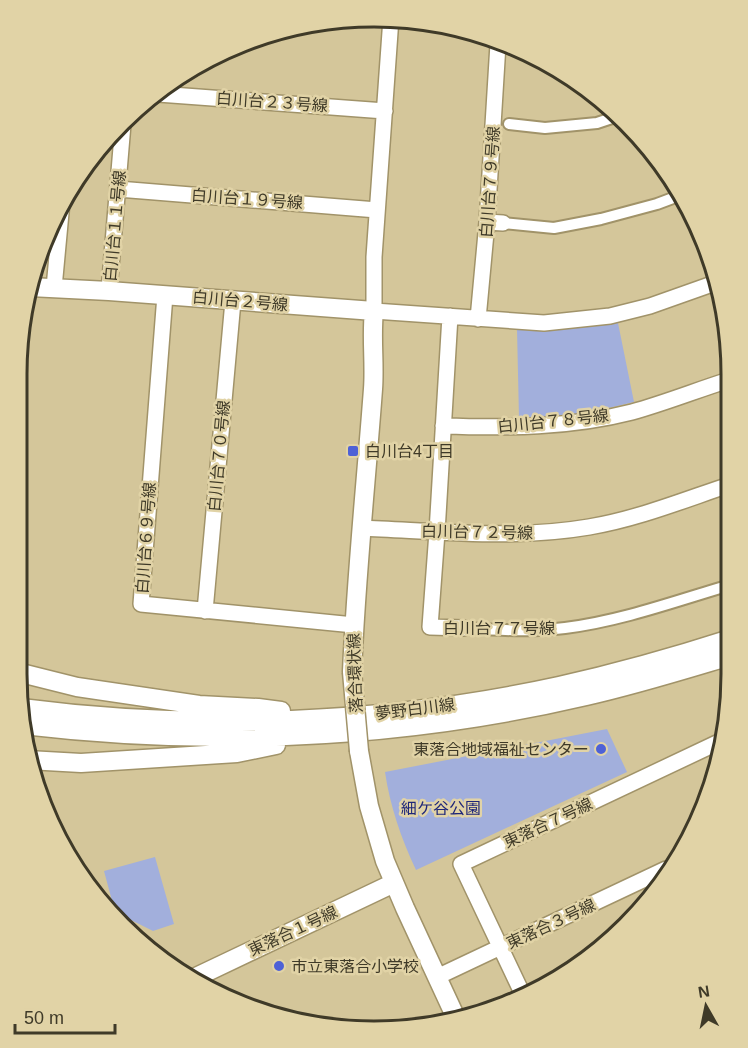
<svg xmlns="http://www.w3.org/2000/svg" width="748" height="1048" font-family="Arial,'Noto Sans JP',sans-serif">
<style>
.green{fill:#a2afdc}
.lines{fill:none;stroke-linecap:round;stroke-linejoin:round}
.pedestrian-casing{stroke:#a19369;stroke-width:14}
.minor-casing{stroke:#a19369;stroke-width:18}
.tertiary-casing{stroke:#a19369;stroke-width:21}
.pedestrian{stroke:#fff;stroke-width:10}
.minor{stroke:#fff;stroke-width:15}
.tertiary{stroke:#fff;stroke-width:18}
.tertiary-bridge-casing{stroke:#a19369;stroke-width:21;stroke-linecap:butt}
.tertiary-bridge{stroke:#fff;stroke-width:18}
.poi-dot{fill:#4e61d6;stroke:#e1d3a6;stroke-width:2}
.labels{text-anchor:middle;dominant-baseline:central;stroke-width:5;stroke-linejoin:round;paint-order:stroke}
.street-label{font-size:16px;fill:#3f3a28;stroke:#e1d3a6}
.poi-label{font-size:16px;fill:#3f3a28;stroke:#e1d3a6;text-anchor:start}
.park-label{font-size:16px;fill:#1f2779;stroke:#e1d3a6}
.rim{fill:none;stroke:#3f3a28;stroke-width:3}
</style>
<rect width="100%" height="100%" fill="#d4c69a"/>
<path class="green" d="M618,323L634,402L579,415L519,418L517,329L546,331Z
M607,729L627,772L416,870C401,838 390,806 385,772Z
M155,857L174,924L153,931L115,912L104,871Z"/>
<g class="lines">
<defs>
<path id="pedestrian" d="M509,124L545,128L597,123L615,117
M503,223L554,228L601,219L657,204L681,195
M464,628C498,630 532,632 565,628C621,621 676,601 730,585"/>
<path id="minor" d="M391,18L374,257V311L544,323L610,316L650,306L715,283
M158,94L385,111
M118,189L377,210
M487,222L503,223
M54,288L62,202
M109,291L123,124
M165,295L141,604L354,625
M450,316L437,532L430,627L464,628
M478,319L487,222L498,44
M443,426C507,428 570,428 632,412C665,403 697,390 729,380
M361,528C437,531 513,540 589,527C637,519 684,500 729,485
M205,611L233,301
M437,977L666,869
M524,997L461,864L719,742"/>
<path id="tertiary" d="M30,287L109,291L374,311C371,337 375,363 373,389C366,483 356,577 352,672
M17,672L77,687L199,705L258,708L281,711
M21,708C198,731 385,724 559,686C617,673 674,657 730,639
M23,725C211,747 402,739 586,696C635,685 683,670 730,656
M359,751L369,806L385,861L405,908L456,1018
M28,760L81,763L237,753L276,745
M192,979L394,883"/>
</defs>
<use href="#pedestrian" class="pedestrian-casing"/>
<use href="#minor" class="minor-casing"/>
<use href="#tertiary" class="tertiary-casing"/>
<use href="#pedestrian" class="pedestrian"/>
<use href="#minor" class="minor"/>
<use href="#tertiary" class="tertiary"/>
<defs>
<path id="tertiary-bridge" d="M352,672L359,751"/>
</defs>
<use href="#tertiary-bridge" class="tertiary-bridge-casing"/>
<use href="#tertiary-bridge" class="tertiary-bridge"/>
</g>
<g class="poi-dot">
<rect x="347" y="445" width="12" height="12" rx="3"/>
<circle cx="601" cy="749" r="6"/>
<circle cx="279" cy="966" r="6"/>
</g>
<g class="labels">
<g class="street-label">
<text transform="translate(272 102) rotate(4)">白川台２３号線</text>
<text transform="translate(490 182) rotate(-86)">白川台７９号線</text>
<text transform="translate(247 199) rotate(4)">白川台１９号線</text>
<text transform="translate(115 226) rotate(-85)">白川台１１号線</text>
<text transform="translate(240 301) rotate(5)">白川台２号線</text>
<text transform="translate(553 421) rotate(-6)">白川台７８号線</text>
<text transform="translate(219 456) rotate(-85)">白川台７０号線</text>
<text transform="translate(477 532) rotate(1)">白川台７２号線</text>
<text transform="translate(146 538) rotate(-86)">白川台６９号線</text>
<text x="499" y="628">白川台７７号線</text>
<text transform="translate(355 673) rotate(-92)">落合環状線</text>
<text transform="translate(415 709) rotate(-7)">夢野白川線</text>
<text transform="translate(548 823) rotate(-25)">東落合７号線</text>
<text transform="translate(551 924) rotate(-25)">東落合３号線</text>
<text transform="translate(293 931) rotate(-25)">東落合１号線</text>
</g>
<g class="poi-label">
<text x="365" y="451">白川台4丁目</text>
<text x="589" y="749" text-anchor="end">東落合地域福祉センター</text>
<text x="291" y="966">市立東落合小学校</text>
</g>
<g class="park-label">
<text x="441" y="808">細ケ谷公園</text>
</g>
</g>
<path d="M0 0H748V1048H0ZM374 27H374A347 347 0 0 1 721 374V674A347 347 0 0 1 374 1021H374A347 347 0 0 1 27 674V374A347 347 0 0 1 374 27Z" fill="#e1d3a6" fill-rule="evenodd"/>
<path class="rim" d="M374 27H374A347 347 0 0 1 721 374V674A347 347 0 0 1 374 1021H374A347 347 0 0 1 27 674V374A347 347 0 0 1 374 27Z"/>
<g transform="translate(706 1006) rotate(351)" stroke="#e1d3a6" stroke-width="4.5" paint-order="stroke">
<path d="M0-4.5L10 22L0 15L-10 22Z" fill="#3f3a28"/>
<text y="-9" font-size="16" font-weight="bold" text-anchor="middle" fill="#3f3a28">N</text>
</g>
<path d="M15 1024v9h100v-9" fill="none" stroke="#3f3a28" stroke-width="3"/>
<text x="24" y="1024" font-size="18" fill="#3f3a28" stroke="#e1d3a6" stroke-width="4.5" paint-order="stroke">50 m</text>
</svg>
